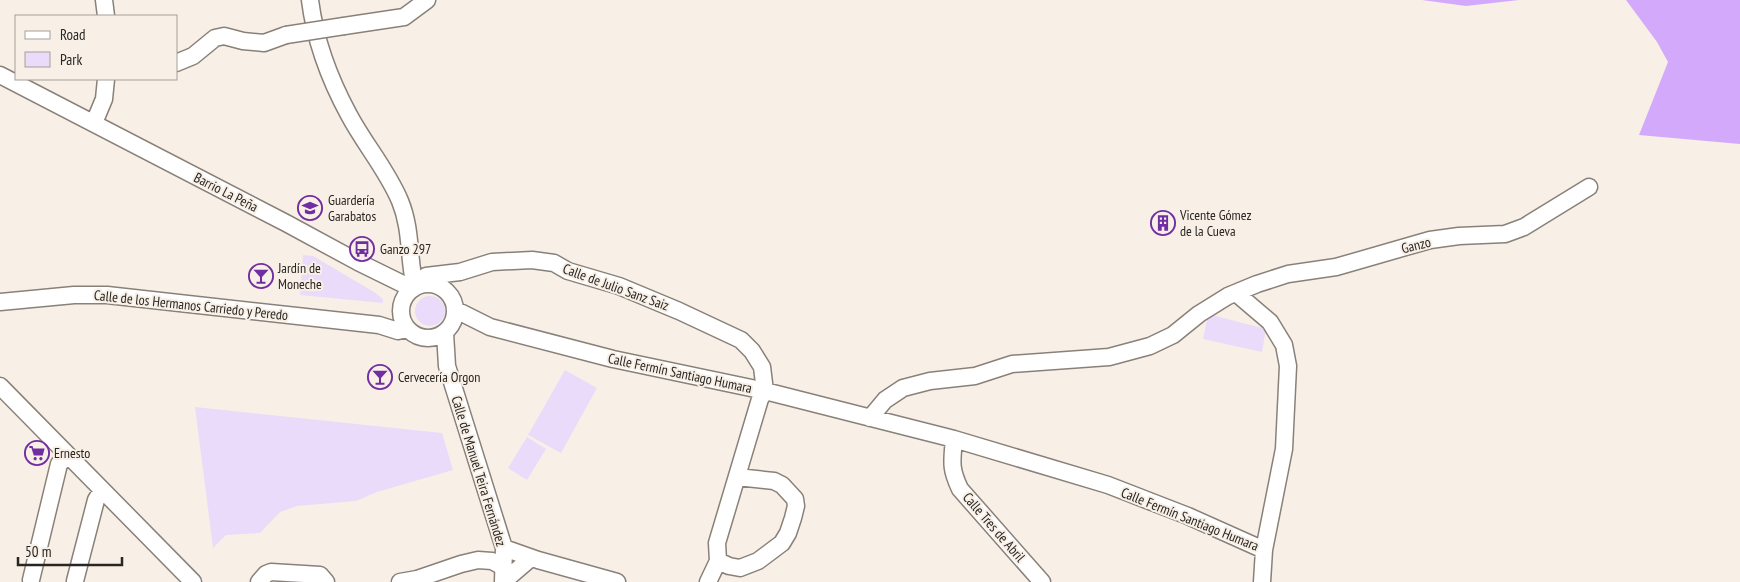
<svg xmlns="http://www.w3.org/2000/svg" width="1740" height="582" font-family="'PT Sans Narrow',sans-serif">
<style>
.green{fill:#eadbfa}
.forest{fill:#d3aafb}
.lines{fill:none;stroke-linecap:round;stroke-linejoin:round}
.street-casing{stroke:#898179;stroke-width:19}
.street{stroke:#fff;stroke-width:16}
.street-bridge-casing{stroke:#898179;stroke-width:19;stroke-linecap:butt}
.street-bridge{stroke:#fff;stroke-width:16}
.labels{text-anchor:middle;dominant-baseline:central;stroke-width:4;stroke-linejoin:round;paint-order:stroke}
.street-label{font-size:14px;fill:#282522;stroke:#f8f0e6}
.poi-label{font-size:14px;fill:#282522;stroke:#f8f0e6;text-anchor:start}
</style>
<rect width="100%" height="100%" fill="#f8f0e6"/>
<path class="green" d="M303,255L313,256L374,292L383,299V303L300,295Z
M415 311a15 15 0 1 1 30 0a15 15 0 1 1-30 0Z
M1208,314L1266,329L1262,352L1203,339Z
M565,370L597,388L561,453L528,435Z
M195,407L442,433L453,470L377,492L356,501L297,506L280,512L260,533L226,535L213,548Z
M527,437L546,449L527,480L508,468Z"/>
<path class="forest" d="M1422,0H1519L1466,6Z
M1626,0H1740V144L1639,135L1668,62L1657,42Z"/>
<g class="lines">
<defs>
<path id="street" d="M104,0L106,16
M310,0C315,40 330,80 349,115C365,145 387,170 400,201C412,230 408,258 415,287
M344,26L404,17L427,0
M176,63L193,56L215,38L224,36L243,41L264,43L286,35
M0,75L286,223L358,262L413,289
M94,123L104,99L106,79
M426,276L460,272L492,262L532,260L554,263L568,271L619,286L679,311L741,340L752,351L762,367L765,391L760,399L717,543L718,561L708,582
M401 311a27 27 0 1 1 54 0a27 27 0 1 1-54 0Z
M1236,293L1270,322L1284,345L1288,366L1284,449L1264,550L1262,582
M0,302L74,295H107L379,325L398,331L407,329
M456,310L490,327L613,359L765,391L954,439L1108,485L1188,516L1264,550
M445,333L447,366L504,548L503,582
M0,386L193,582
M870,418L885,400L903,388L930,381L975,376L1012,364L1109,357L1150,346L1173,335L1199,314L1228,296L1257,284L1288,274L1336,267L1430,240L1459,236L1505,234L1524,227L1589,187
M954,439C952,462 950,468 960,489L1042,582
M504,548L538,560L617,582
M718,561L729,566L740,568L758,561L782,543L788,533L793,518L796,506L795,499L782,485L774,481L737,477
M31,580L59,464L68,455
M75,581L96,500L102,490
M259,582L266,574L271,572L320,575L326,582
M400,582L417,579L461,564L478,560L492,561L503,567
M503,582L531,558"/>
</defs>
<use href="#street" class="street-casing"/>
<use href="#street" class="street"/>
<defs>
<path id="street-bridge" d="M286,35L344,26"/>
</defs>
<use href="#street-bridge" class="street-bridge-casing"/>
<use href="#street-bridge" class="street-bridge"/>
</g>
<defs>
<symbol id="school-ring" viewBox="-11 -11 22 22"><circle r="9.5" fill="#f8f0e6" stroke="#712ea2" stroke-width="1.5"/><path d="M0-5L7-2L0 1L-7-2ZM-4 1L0 2.5L4 1V4Q0 6-4 4Z" fill="#712ea2"/></symbol>
<symbol id="building-ring" viewBox="-11 -11 22 22"><circle r="9.5" fill="#f8f0e6" stroke="#712ea2" stroke-width="1.5"/><path d="M-4-6H4V6H1V3H-1V6H-4ZM-2.5-4.3h1.7v1.8h-1.7ZM.8-4.3h1.7v1.8H.8ZM-2.5-1h1.7V.8h-1.7ZM.8-1h1.7V.8H.8Z" fill="#712ea2"/></symbol>
<symbol id="bus-ring" viewBox="-11 -11 22 22"><circle r="9.5" fill="#f8f0e6" stroke="#712ea2" stroke-width="1.5"/><path d="M-5-6H5V4H4V6H2V4H-2V6H-4V4H-5ZM-3.5-4V0h7V-4ZM-3.5 1.2v1.5H-2V1.2ZM2 1.2v1.5H3.5V1.2Z" fill="#712ea2"/></symbol>
<symbol id="bar-ring" viewBox="-11 -11 22 22"><circle r="9.5" fill="#f8f0e6" stroke="#712ea2" stroke-width="1.5"/><path d="M-6-5H6L.8 .8V4.5H3.5V6h-7V4.5H-.8V.8Z" fill="#712ea2"/></symbol>
<symbol id="supermarket-ring" viewBox="-11 -11 22 22"><circle r="9.5" fill="#f8f0e6" stroke="#712ea2" stroke-width="1.5"/><path d="M-6-5.5h2.5l.6 2H6L4.5 2H-2.5L-4.4-4H-6ZM-1.5 3.2a1.3 1.3 0 1 0 .1 0ZM3 3.2a1.3 1.3 0 1 0 .1 0Z" fill="#712ea2"/></symbol>
</defs>
<g fill-rule="evenodd">
<use href="#school-ring" x="296" y="194" width="28" height="28"/>
<use href="#building-ring" x="1149" y="209" width="28" height="28"/>
<use href="#bus-ring" x="348" y="235" width="28" height="28"/>
<use href="#bar-ring" x="247" y="262" width="28" height="28"/>
<use href="#bar-ring" x="366" y="363" width="28" height="28"/>
<use href="#supermarket-ring" x="23" y="439" width="28" height="28"/>
</g>
<g class="labels">
<g class="street-label">
<text transform="translate(226 192) rotate(27)">Barrio La Peña</text>
<text transform="translate(1416 245) rotate(-14)">Ganzo</text>
<text transform="translate(616 287) rotate(20)">Calle de Julio Sanz Saiz</text>
<text transform="translate(191 305) rotate(6)">Calle de los Hermanos Carriedo y Peredo</text>
<text transform="translate(680 373) rotate(12)">Calle Fermín Santiago Humara</text>
<text transform="translate(479 471) rotate(73)">Calle de Manuel Teira Fernández</text>
<text transform="translate(1190 519) rotate(22)">Calle Fermín Santiago Humara</text>
<text transform="translate(994 527) rotate(49)">Calle Tres de Abril</text>
</g>
<g class="poi-label">
<text x="328" y="200">Guardería<tspan x="328" dy="16">Garabatos</tspan></text>
<text x="1180" y="215">Vicente Gómez<tspan x="1180" dy="16">de la Cueva</tspan></text>
<text x="380" y="249">Ganzo 297</text>
<text x="278" y="268">Jardín de<tspan x="278" dy="16">Moneche</tspan></text>
<text x="398" y="377">Cervecería Orgon</text>
<text x="54" y="453">Ernesto</text>
</g>
</g>
<rect x="15" y="15" width="162" height="65" fill="#f8f0e6" stroke="#a59f98"/>
<rect x="25" y="31" width="25" height="8" fill="#ffffff" stroke="#a59f98"/>
<text x="60" y="40" font-size="15" fill="#282522">Road</text>
<rect x="25" y="52" width="25" height="15" fill="#eadbfa" stroke="#a59f98"/>
<text x="60" y="65" font-size="15" fill="#282522">Park</text>
<path d="M18 557v8h104v-8" fill="none" stroke="#282522" stroke-width="2.5"/>
<text x="25" y="557" font-size="15" fill="#282522" stroke="#f8f0e6" stroke-width="4" paint-order="stroke">50 m</text>
</svg>
